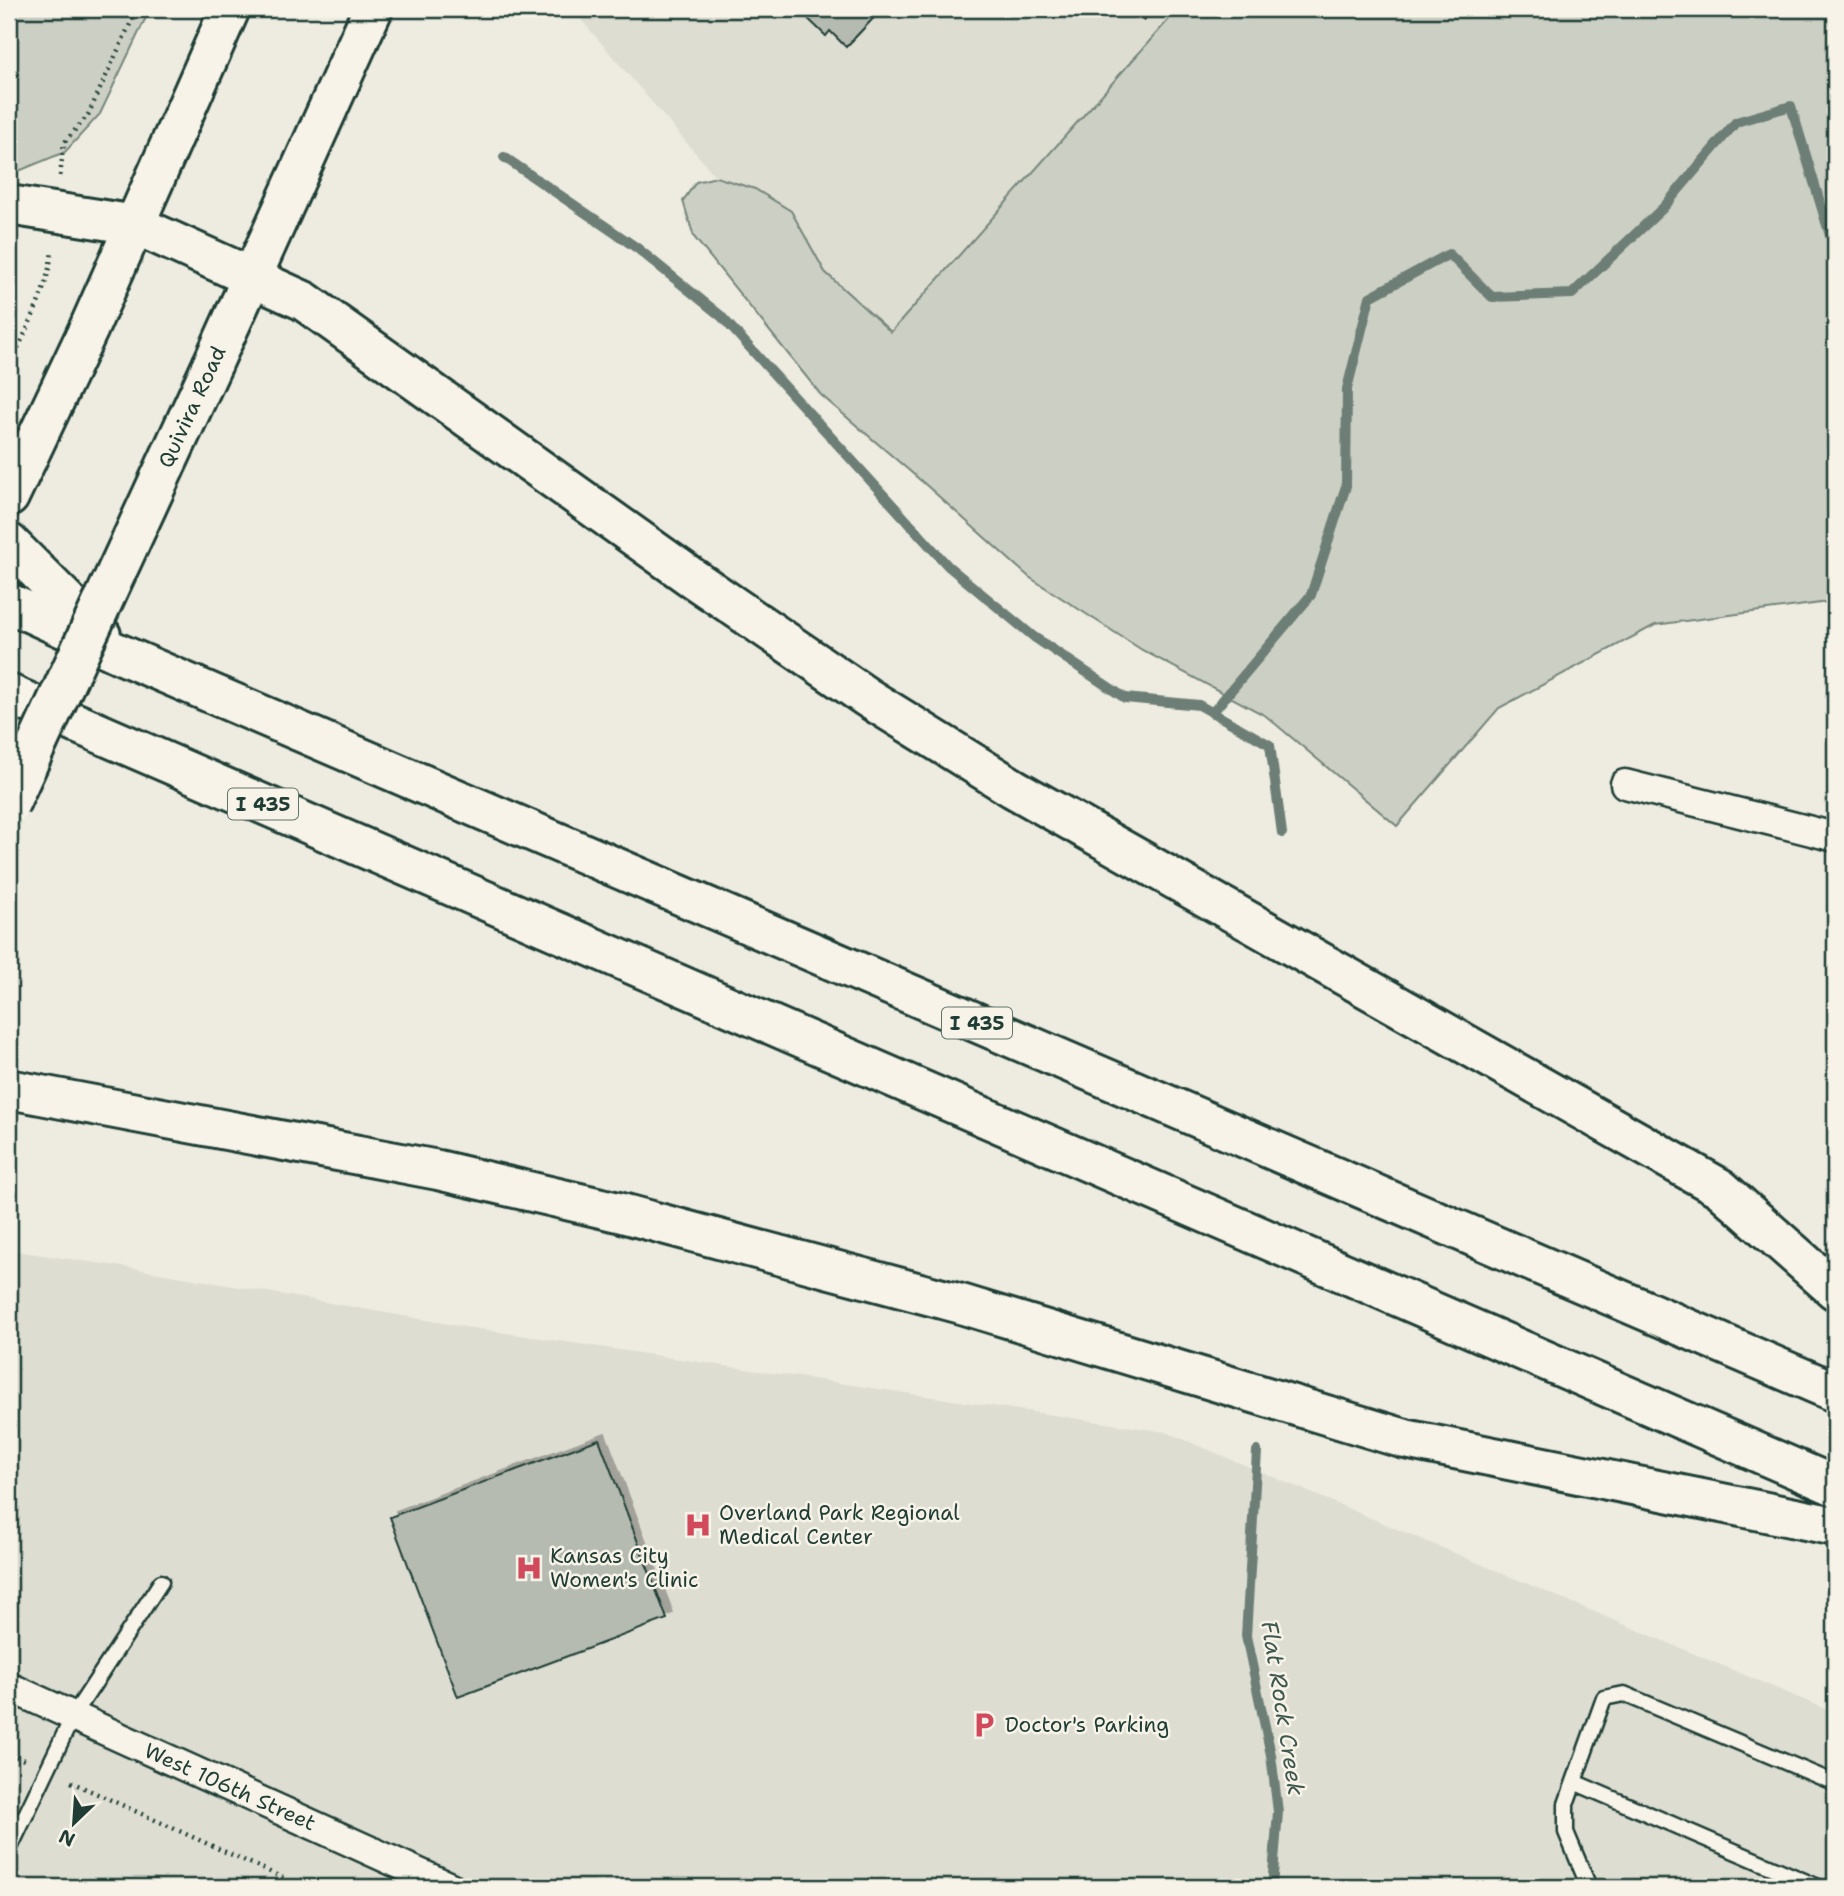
<svg xmlns="http://www.w3.org/2000/svg" width="1844" height="1896" font-family="'Shantell Sans',sans-serif">
<style>
.built{fill:#ddddd2}
.green{fill:#cccfc4;stroke:#76867c;stroke-width:2}
.lines{fill:none;stroke-linecap:round;stroke-linejoin:round}
.stream{stroke:#6c7e74;stroke-width:10}
.building{fill:#b5bbb0;stroke:#1f3d34;stroke-width:2;filter:url(#shadow)}
.service-casing{stroke:#1f3d34;stroke-width:19}
.minor-casing{stroke:#1f3d34;stroke-width:33}
.primary-casing{stroke:#1f3d34;stroke-width:44}
.motorway-casing{stroke:#1f3d34;stroke-width:44}
.path{stroke:#1f3d34;stroke-width:4.5;stroke-dasharray:2 5;stroke-linecap:butt}
.service{stroke:#f7f3e8;stroke-width:14}
.minor{stroke:#f7f3e8;stroke-width:28}
.primary{stroke:#f7f3e8;stroke-width:38}
.motorway{stroke:#f7f3e8;stroke-width:38}
.primary-bridge-casing{stroke:#1f3d34;stroke-width:44;stroke-linecap:butt}
.primary-bridge{stroke:#f7f3e8;stroke-width:38}
.labels{text-anchor:middle;dominant-baseline:central;stroke-width:5;stroke-linejoin:round;paint-order:stroke}
.shield{fill:#f7f3e8;stroke:#60746a;stroke-width:2}
.shield-label{font-size:19px;font-weight:bold;fill:#1f3d34}
.street-label{font-size:21px;fill:#1f3d34;stroke:#f7f3e8}
.poi-label{font-size:21px;fill:#1f3d34;stroke:#f7f3e8;text-anchor:start}
.water-label{font-size:23px;font-style:italic;fill:#3f584f;stroke:#f7f3e8}
</style>
<defs>
<filter id="shadow"><feDropShadow dx="6" dy="-6" stdDeviation="0" flood-color="#0004"/></filter>
</defs>
<rect width="100%" height="100%" fill="#eeece1"/>
<filter id="ink" filterUnits="userSpaceOnUse"><feTurbulence type="fractalNoise" baseFrequency=".0143" numOctaves="2"/><feDisplacementMap in="SourceGraphic" scale="14" xChannelSelector="R" yChannelSelector="G"/><feConvolveMatrix kernelMatrix="1 2 1 2 8 2 1 2 1" color-interpolation-filters="sRGB"/></filter>
<g filter="url(#ink)">
<path class="built" d="M572,9H1178L891,332L825,272L791,211L755,189L716,177Z
M9,1250L137,1269L466,1327L1166,1432L1835,1713V1887H9Z"/>
<path class="green" d="M9,9H150L100,114L65,152L9,175Z
M1178,9H1835V601L1655,625L1499,708L1397,826L1266,716L1142,650L1029,577L926,485L821,395L694,237L683,201L696,182L716,177L755,189L791,211L825,272L891,332Z"/>
<g class="lines">
<path class="stream" d="M504,157L637,248L721,316L948,566L1034,637L1125,698L1199,705L1270,745L1282,833
M1212,713L1311,595L1346,486L1347,389L1370,297L1449,254L1492,297L1572,294L1663,208L1736,122L1791,106L1835,252
M1257,1451L1246,1636L1271,1755L1278,1812L1272,1887"/>
</g>
<path class="building" d="M798,9H882L846,47L830,31L826,36Z
M1131,9H1154L1144,20Z
M599,1439L667,1619L458,1697L390,1517Z"/>
<g class="lines">
<defs>
<path id="service" d="M1574,1782L1818,1887
M9,1850L73,1716L161,1582
M1589,1887L1566,1832V1804L1604,1698L1624,1694L1835,1783"/>
<path id="minor" d="M1625,784L1835,837
M9,1687L450,1887"/>
<path id="primary" d="M213,363L373,9
M9,497L89,328L230,9"/>
<path id="motorway" d="M9,205L136,225L304,301L691,577L868,698L1013,788L1720,1188L1835,1290
M9,543L101,635
M9,603L120,654L1835,1392
M9,694L1835,1486
M9,1089L438,1170L618,1212L961,1304L1405,1439L1835,1526"/>
</defs>
<use href="#service" class="service-casing"/>
<use href="#minor" class="minor-casing"/>
<use href="#primary" class="primary-casing"/>
<use href="#motorway" class="motorway-casing"/>
<path class="path" d="M60,176L64,143L88,115L137,9
M9,367C26,330 47,293 52,251
M9,1754L24,1760
M71,1782L303,1887"/>
<use href="#service" class="service"/>
<use href="#minor" class="minor"/>
<use href="#primary" class="primary"/>
<use href="#motorway" class="motorway"/>
<defs>
<path id="primary-bridge" d="M9,805L213,363"/>
</defs>
<use href="#primary-bridge" class="primary-bridge-casing"/>
<use href="#primary-bridge" class="primary-bridge"/>
</g>
</g>
<defs>
<symbol id="hospital-bare" viewBox="-9 -9 18 18"><path d="M-5-5h3v3.5h4V-5h3V5h-3V1.5h-4V5h-3Z" fill="#d1495b" stroke="#f7f3e8" stroke-width="2.5" paint-order="stroke"/></symbol>
<symbol id="parking-bare" viewBox="-9 -9 18 18"><path d="M-3.5-5.5H1a3.5 3.5 0 0 1 0 7H-1V5.5H-3.5ZM-1-3.4V-.6H.8a1.4 1.4 0 0 0 0-2.8Z" fill="#d1495b" stroke="#f7f3e8" stroke-width="2.5" paint-order="stroke"/></symbol>
</defs>
<g fill-rule="evenodd">
<use href="#hospital-bare" x="679" y="1506" width="38" height="38"/>
<use href="#hospital-bare" x="510" y="1549" width="38" height="38"/>
<use href="#parking-bare" x="965" y="1706" width="38" height="38"/>
</g>
<g class="labels">
<g class="shield">
<rect x="228" y="788.5" width="70" height="31" rx="5"/>
<rect x="942" y="1007.5" width="70" height="31" rx="5"/>
</g>
<g class="shield-label">
<text x="263" y="804">I 435</text>
<text x="977" y="1023">I 435</text>
</g>
<g class="street-label">
<text transform="translate(192 407) rotate(-65)">Quivira Road</text>
<text transform="translate(230 1787) rotate(24)">West 106th Street</text>
</g>
<g class="poi-label">
<text x="719" y="1513">Overland Park Regional<tspan x="719" dy="24">Medical Center</tspan></text>
<text x="550" y="1556">Kansas City<tspan x="550" dy="24">Women's Clinic</tspan></text>
<text x="1005" y="1725">Doctor's Parking</text>
</g>
<g class="water-label">
<text transform="translate(1283 1708) rotate(81)">Flat Rock Creek</text>
</g>
</g>
<rect width="1844" height="1896" fill="none" stroke="#f7f3e8" stroke-width="35"/>
<rect x="18" y="18" width="1809" height="1861" fill="none" stroke="#1f3d34" stroke-width="2.5" filter="url(#ink)"/>
<g transform="translate(74 1823) rotate(205)" stroke="#f7f3e8" stroke-width="5" paint-order="stroke">
<path d="M0-5L12 26L0 18L-12 26Z" fill="#1f3d34"/>
<text y="-10" font-size="19" font-weight="bold" text-anchor="middle" fill="#1f3d34">N</text>
</g>
</svg>
